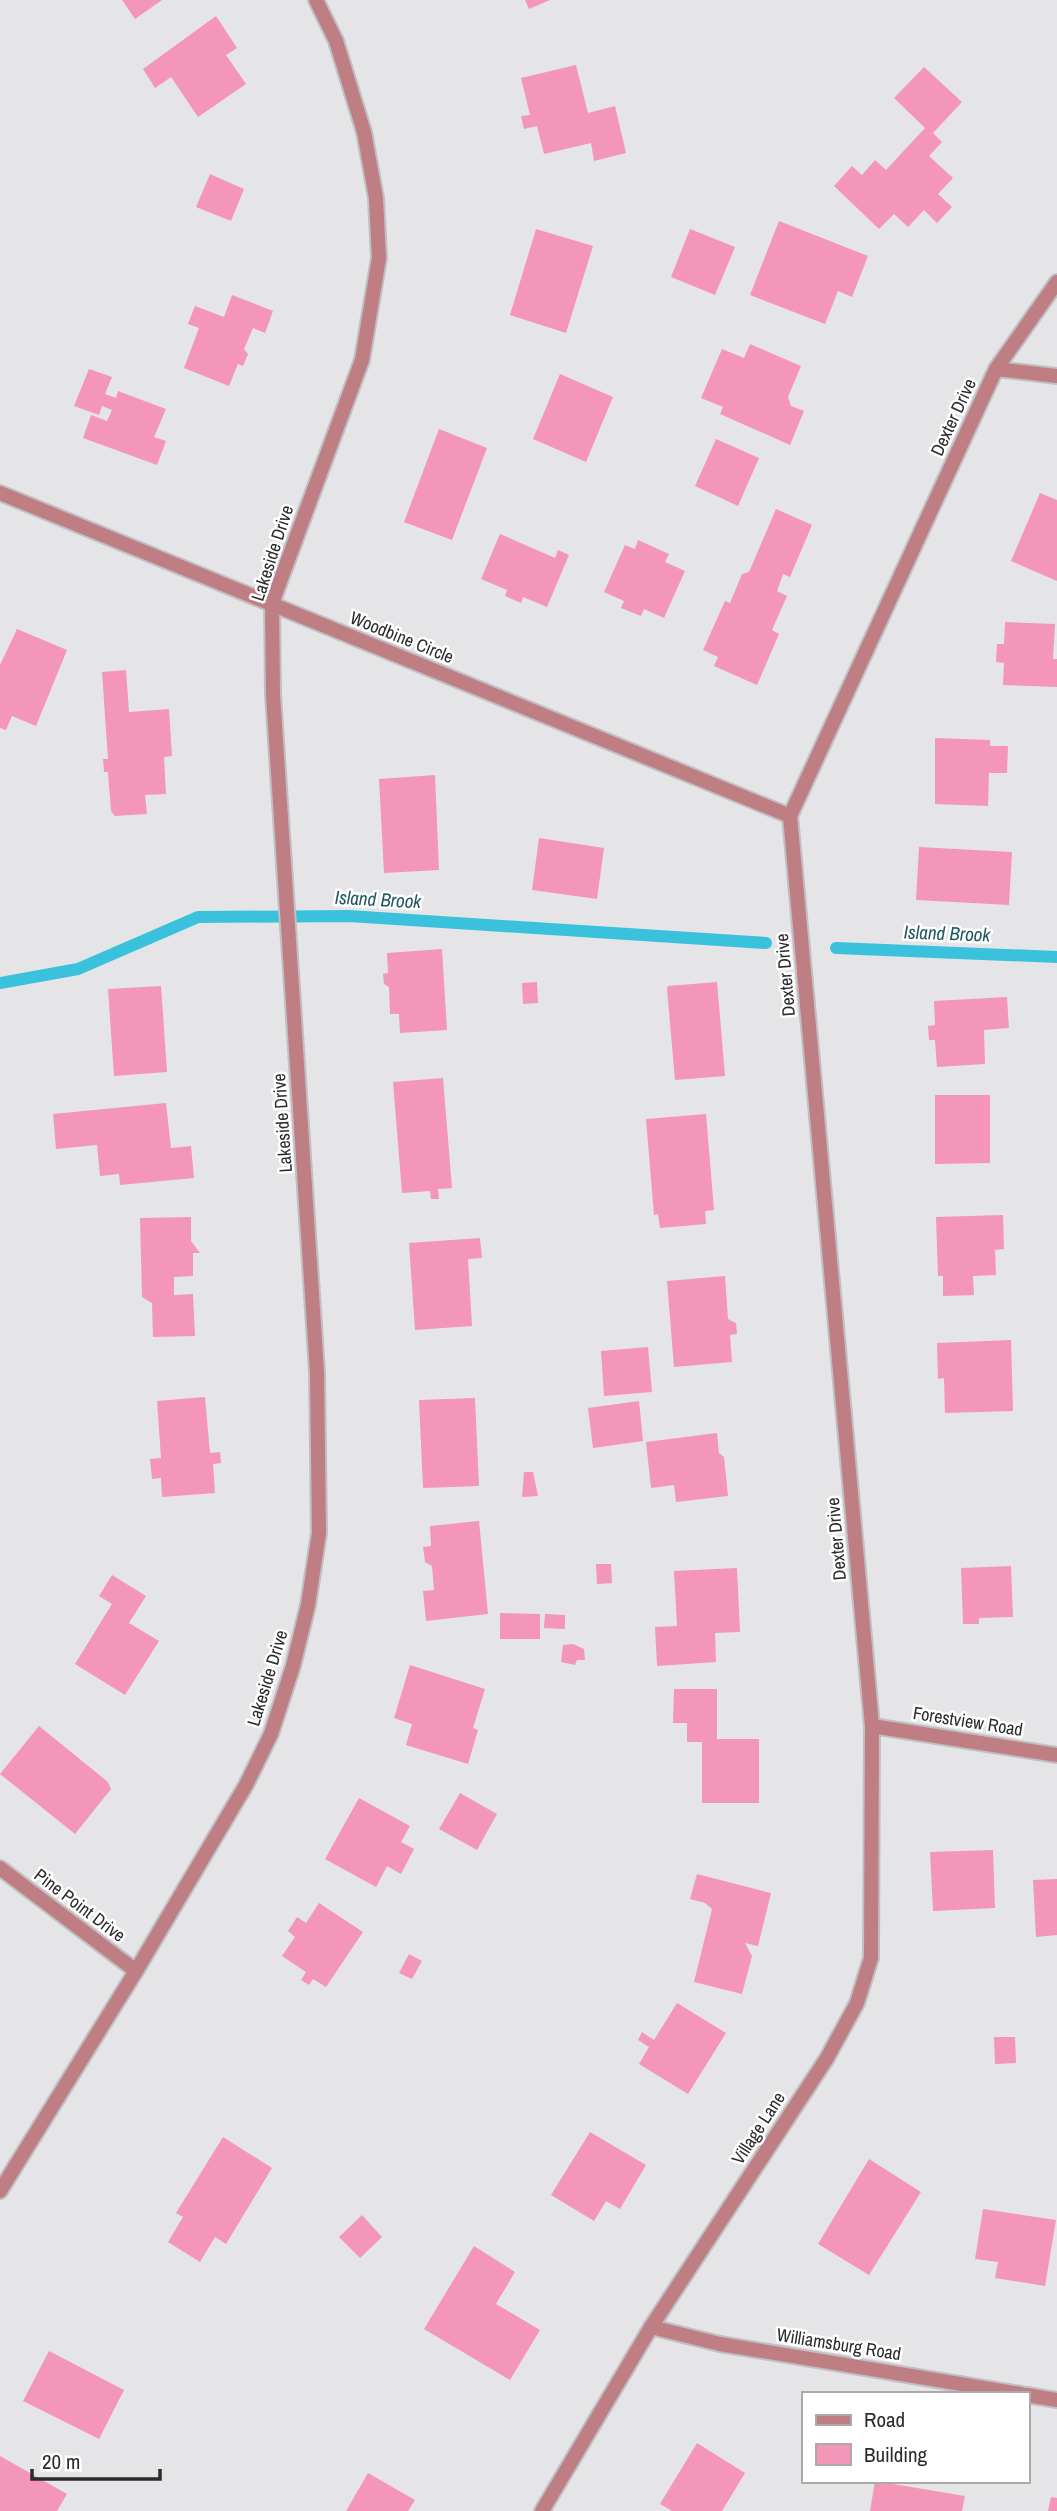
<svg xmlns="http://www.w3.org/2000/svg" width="1057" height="2511" font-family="'Archivo Narrow',sans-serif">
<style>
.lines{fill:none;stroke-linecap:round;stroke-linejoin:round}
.stream{stroke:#3ac2dd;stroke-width:12}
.building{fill:#f396b8}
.minor-casing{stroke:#c0c0c2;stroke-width:18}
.minor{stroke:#bf7e84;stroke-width:14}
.labels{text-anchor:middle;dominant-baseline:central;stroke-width:5;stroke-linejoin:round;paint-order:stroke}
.street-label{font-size:18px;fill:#2b2b2c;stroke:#fff}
.water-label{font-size:19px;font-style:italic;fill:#205762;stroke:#fff}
</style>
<rect width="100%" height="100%" fill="#e5e5e8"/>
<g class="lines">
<path class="stream" d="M836,948L1057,957
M0,983L78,969L198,917L349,916L766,943"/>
</g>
<path class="building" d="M122,0H162L135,19Z
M525,0H550L529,9Z
M216,16L237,48L226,55L246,84L198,117L171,77L155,88L143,69Z
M576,65L588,113L615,106L626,153L594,161L591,143L544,154L537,126L524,129L521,116L530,115L521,78Z
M924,67L962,102L933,133L942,142L929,156L953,178L938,194L952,207L937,223L924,210L908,227L894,214L879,229L834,186L852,166L862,175L875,160L886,170L925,128L894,98Z
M210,174L244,189L231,221L196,207Z
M779,221L868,256L852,297L838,291L825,324L750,295Z
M536,229L593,246L566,333L510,315Z
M690,229L735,247L715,295L671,277Z
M232,295L273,311L265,333L253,328L244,349L248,354L243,366L238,364L229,386L184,368L199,328L188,324L195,306L224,317Z
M750,344L801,366L788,397L791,406L804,411L790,445L720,414L723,407L701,398L722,349L744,358Z
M89,369L112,377L105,394L116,398L118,391L166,409L154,437L166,441L157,465L83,438L91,415L107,421L112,410L102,406L99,415L74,406Z
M560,374L613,397L586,462L533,439Z
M439,429L487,448L452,540L404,522Z
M716,439L759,458L738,506L695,486Z
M1040,493L1057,500V581L1011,561Z
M776,509L812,525L790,577L783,574L777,591L787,596L772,630L779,634L757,685L714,666L718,657L703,650L725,601L730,603L742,574L749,572Z
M500,534L555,558L558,550L569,555L547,607L523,597L521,603L505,596L507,590L481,579Z
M638,540L669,554L665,562L685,571L664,618L644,609L641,616L621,608L624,601L604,592L625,545L635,549Z
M1005,622L1055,624L1053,659H1057V687L1003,685L1004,663L996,662L997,644H1004Z
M17,629L67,650L36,726L12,716L6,730L0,728V665Z
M126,670L129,712L169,709L172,756L164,757L166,794L145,795L147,814L115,816L111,811L108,772H104L103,759H108L102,672Z
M935,738L990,740V746H1008L1007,773H989L988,806L935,804Z
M435,775L439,870L384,873L379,779Z
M539,838L604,848L597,899L532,890Z
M919,847L1012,852L1009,905L916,900Z
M442,949L447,1030L400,1033L399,1014H390L389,987L384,984L383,974L388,973L387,953Z
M537,982L538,1003L523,1004L522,983Z
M717,982L725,1076L675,1080L667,989L668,986Z
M161,986L167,1072L114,1076L108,989Z
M1007,997L1009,1028L984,1030L985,1064L937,1067L935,1040H929L928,1026L935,1025L934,1001Z
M443,1078L452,1188L438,1189L439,1199H431L430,1191L402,1193L393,1082Z
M935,1095H990V1163L935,1164Z
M166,1103L171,1148L191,1146L194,1178L120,1185L119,1174L100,1176L97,1145L56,1149L53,1114Z
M706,1114L714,1210L705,1211L706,1224L660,1228L658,1214L654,1215L646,1119Z
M1003,1215L1004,1249L995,1250L996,1275L973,1276L974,1295L943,1296V1276H938L936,1217Z
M191,1217V1241L200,1253H193V1276L174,1277V1295L193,1294L195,1336L153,1337L152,1303L142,1297L140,1218Z
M480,1238L482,1258L468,1259L472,1326L415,1330L409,1243Z
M725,1276L728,1319L736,1323L737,1334L730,1335L732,1362L674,1367L667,1281Z
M1011,1340L1013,1411L945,1413L944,1378L938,1379L937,1343Z
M648,1347L652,1392L604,1396L601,1351Z
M205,1397L210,1453L220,1452L221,1463L213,1464L215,1493L162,1497L161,1478L152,1479L150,1459L161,1458L157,1401Z
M475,1398L479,1486L423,1488L419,1400Z
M639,1401L643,1441L593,1448L588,1408Z
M717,1433L719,1453L724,1457L728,1496L676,1502L674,1485L651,1488L646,1442Z
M524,1472H533L538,1496L522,1497Z
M479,1521L488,1614L426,1621L423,1591L434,1590L432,1566L425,1562L423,1547L431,1546L430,1526Z
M596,1564H611L612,1583L597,1584Z
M1011,1566L1013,1617L979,1618V1624H963L961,1568Z
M737,1568L740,1632L715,1633L716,1662L657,1666L655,1627L677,1626L674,1571Z
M112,1575L146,1596L129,1623L159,1641L125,1695L75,1664L112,1604L99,1596Z
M500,1613L540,1614V1639H500Z
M545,1614L565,1615V1629L544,1628Z
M573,1644L584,1649L585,1660H577L575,1665L561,1662L563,1645Z
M410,1665L485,1689L473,1728L478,1730L468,1764L406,1745L412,1724L394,1718Z
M674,1689H717V1739H759V1803H702V1742H687V1723H673Z
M39,1726L108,1782L111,1789L75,1834L0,1774Z
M460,1793L497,1814L477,1850L439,1829Z
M359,1798L410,1826L401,1842L414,1849L401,1874L387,1866L376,1887L325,1859Z
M993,1850L995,1908L933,1911L930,1852Z
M697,1874L771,1893L758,1946L745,1943L752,1956L742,1994L694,1982L712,1909L705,1903L690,1899Z
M1057,1879V1935L1036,1937L1033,1880Z
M319,1903L363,1932L326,1987L313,1979L309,1985L301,1980L306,1972L282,1956L295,1937L288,1931L297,1917L306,1923Z
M409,1954L422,1961L412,1979L399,1973Z
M677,2003L726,2033L688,2094L639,2064L649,2047L638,2040L642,2032L654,2040Z
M994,2037H1015L1016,2063L995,2064Z
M590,2132L646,2165L620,2209L606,2201L594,2221L551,2195Z
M223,2137L272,2168L226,2244L215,2237L200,2262L168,2242L183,2217L176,2213Z
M869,2159L921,2192L869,2275L818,2244Z
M983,2209L1056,2220L1045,2286L995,2278L998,2262L975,2259Z
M362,2215L382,2237L360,2258L339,2237Z
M474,2246L515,2272L496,2304L540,2330L510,2380L424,2329Z
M49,2351L124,2390L99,2439L23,2401Z
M697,2443L745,2473L722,2511H672L660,2504Z
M0,2456L67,2494L57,2511H0Z
M368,2473L415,2500L408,2511H346Z
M875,2481L965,2496L962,2511H870Z
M1051,2497L1057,2498V2511H1048Z"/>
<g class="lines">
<defs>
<path id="minor" d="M996,369L1057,376
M0,493L790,816
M872,1726L1057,1755
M0,1868L136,1971
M0,2191L136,1971L246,1785L271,1734L293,1666L308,1605L319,1533L317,1372L273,695L272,603L362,360L379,258L376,198L364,132L336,41L316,0
M651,2327L720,2344L1021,2394
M1027,2395L1057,2400
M542,2511L651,2327L827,2058L857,2003L871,1958L872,1726L790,816L996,369L1057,282"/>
</defs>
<use href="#minor" class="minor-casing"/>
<use href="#minor" class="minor"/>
</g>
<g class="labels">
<g class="street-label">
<text transform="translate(953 417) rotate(-65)">Dexter Drive</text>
<text transform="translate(272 553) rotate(-72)">Lakeside Drive</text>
<text transform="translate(402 637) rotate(22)">Woodbine Circle</text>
<text transform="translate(785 975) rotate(-95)">Dexter Drive</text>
<text transform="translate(282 1123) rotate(-94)">Lakeside Drive</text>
<text transform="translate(836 1539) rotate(-95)">Dexter Drive</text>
<text transform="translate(267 1678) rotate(-73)">Lakeside Drive</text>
<text transform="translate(968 1721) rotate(9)">Forestview Road</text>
<text transform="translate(80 1905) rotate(37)">Pine Point Drive</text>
<text transform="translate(758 2128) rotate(-57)">Village Lane</text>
<text transform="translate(839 2344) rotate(9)">Williamsburg Road</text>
</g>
<g class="water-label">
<text transform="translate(378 899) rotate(3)">Island Brook</text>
<text transform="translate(947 933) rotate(2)">Island Brook</text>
</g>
</g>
<rect x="802" y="2392" width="228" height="91" fill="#ffffff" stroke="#aaaaab" stroke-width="2"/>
<rect x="816" y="2415" width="35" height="10" fill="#bf7e84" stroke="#aaaaab" stroke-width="2"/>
<text x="864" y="2427" font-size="21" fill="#2b2b2c">Road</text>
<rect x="816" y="2444" width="35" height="21" fill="#f396b8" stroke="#aaaaab" stroke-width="2"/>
<text x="864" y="2462" font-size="21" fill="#2b2b2c">Building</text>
<path d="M32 2469v10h128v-10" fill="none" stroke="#2b2b2c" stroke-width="3.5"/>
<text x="42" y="2469" font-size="21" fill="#2b2b2c" stroke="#ffffff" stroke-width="5" paint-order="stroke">20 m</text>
</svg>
